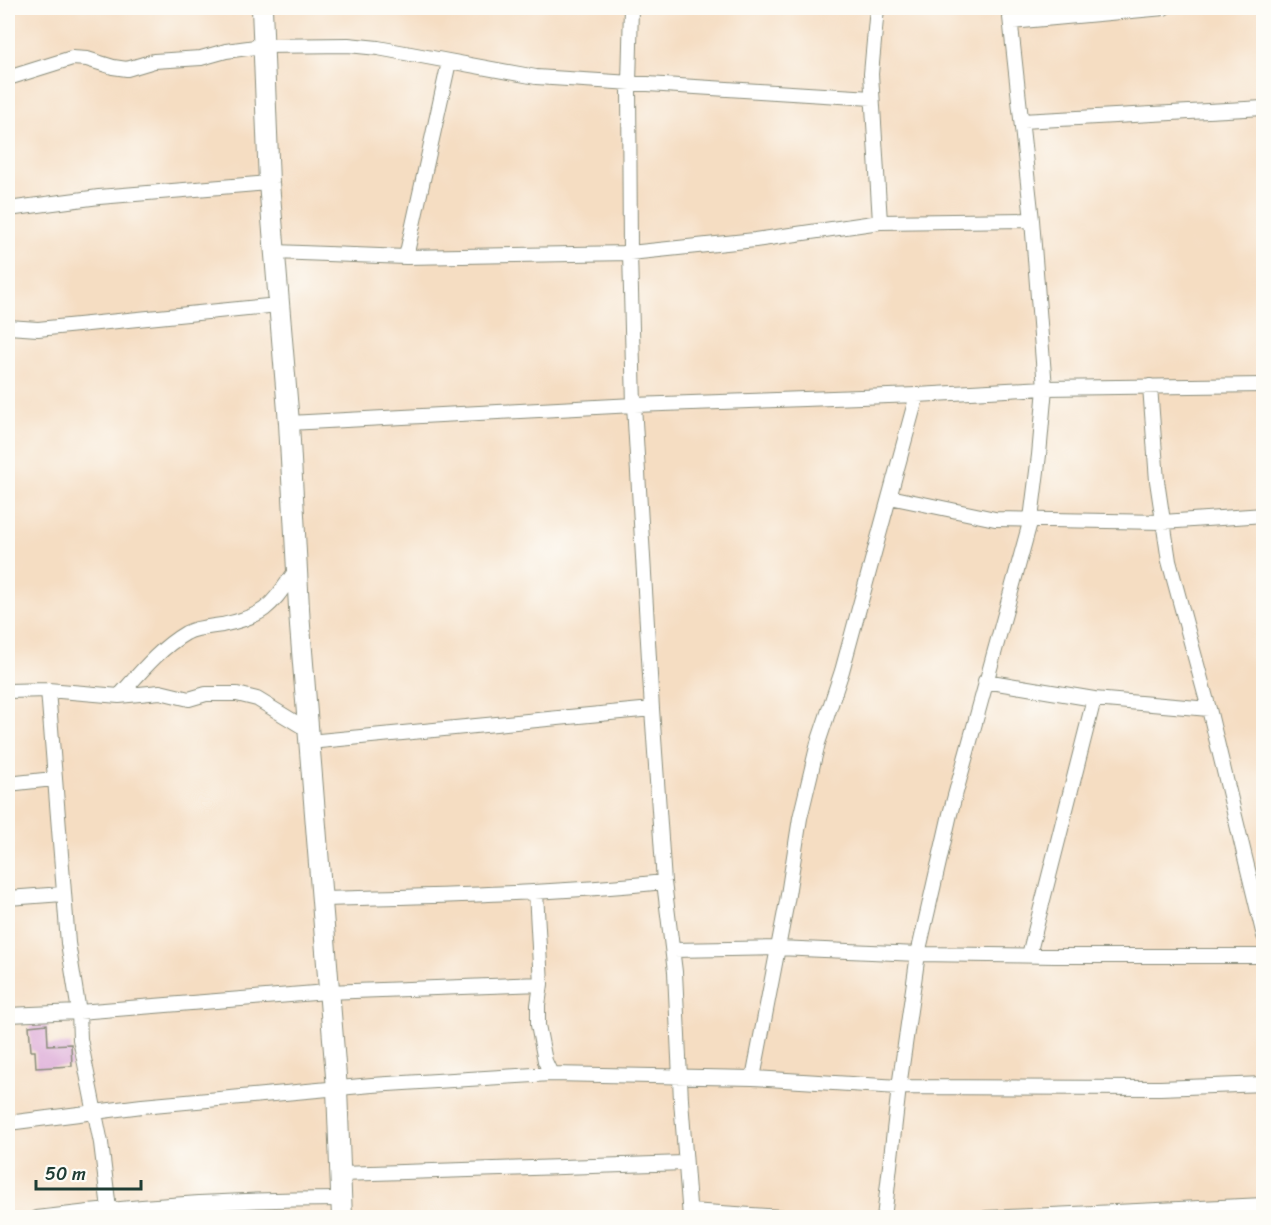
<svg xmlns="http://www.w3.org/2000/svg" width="1271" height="1225" font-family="Sriracha,sans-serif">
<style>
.building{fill:#d79cd2}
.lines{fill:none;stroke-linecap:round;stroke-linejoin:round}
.street-casing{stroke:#8a8d7b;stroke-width:16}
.secondary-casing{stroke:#8a8d7b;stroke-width:22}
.street{stroke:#fff;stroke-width:14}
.secondary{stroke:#fff;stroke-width:20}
</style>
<rect width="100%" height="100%" fill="#fdfcf7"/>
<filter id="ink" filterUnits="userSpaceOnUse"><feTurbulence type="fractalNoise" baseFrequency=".0167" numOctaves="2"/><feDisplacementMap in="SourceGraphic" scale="12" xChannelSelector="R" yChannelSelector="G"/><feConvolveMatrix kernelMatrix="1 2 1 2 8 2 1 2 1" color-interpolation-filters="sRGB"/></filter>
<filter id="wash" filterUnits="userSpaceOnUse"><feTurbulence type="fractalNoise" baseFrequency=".008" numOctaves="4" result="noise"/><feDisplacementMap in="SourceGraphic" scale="24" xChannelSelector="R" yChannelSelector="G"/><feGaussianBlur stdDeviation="1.35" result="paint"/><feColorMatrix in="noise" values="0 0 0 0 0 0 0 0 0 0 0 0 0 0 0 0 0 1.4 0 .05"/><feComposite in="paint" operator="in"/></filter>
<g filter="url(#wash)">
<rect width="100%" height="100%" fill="#f5ddc2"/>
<g id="blocks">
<path class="building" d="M47,1024L48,1045L71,1044L72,1066L36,1068L35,1051H31L29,1026Z"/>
</g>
</g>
<g filter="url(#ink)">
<use href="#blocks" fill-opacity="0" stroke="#8a8d7b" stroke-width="1.5"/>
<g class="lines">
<defs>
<path id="street" d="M631,8L629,83L630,253L634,405L652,709L664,882L675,972L681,1100L690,1218
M877,8L871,74L880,222
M1011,22L1164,8
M8,78L72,58L87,59L113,67L127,69L154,61L201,58L226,51L263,46L348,45L378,48L536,77L872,98
M1022,121L1264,108
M8,209L99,197L269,183
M275,252L406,257L630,253L755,240L880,222L1032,220
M406,257L449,62
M8,327L38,329L278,305
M1150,386L1157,481L1169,561L1209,709L1264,936
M289,423L634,405L917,395L1045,388L1264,385
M890,497L995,519L1163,522L1264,515
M985,681L1094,699
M48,690L68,943L79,1012L80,1039L101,1143L109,1209L106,1218
M8,691L48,690L119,696C139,674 160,648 186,633C197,627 210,627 222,625C267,615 270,607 296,570
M119,696L160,692L189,699L206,694H237L257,699L308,730
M309,742L652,709
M8,784L53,779
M536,892L541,984L538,1005V1025L545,1061L551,1074
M8,898L63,894
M320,899C435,896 550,894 664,882
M673,950L778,948L918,954L1055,956H1264
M1029,955L1094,699L1209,709
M8,1015L79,1012L327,992L541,984
M753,1078L787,901L800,818L818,743L842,671L917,395
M8,1123L142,1106L372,1085L551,1074L753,1078L899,1087L1160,1088L1264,1084
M341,1174L685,1163
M690,1211L799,1218
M37,1218C139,1205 239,1199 342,1199
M884,1218L899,1087L918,954L950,814L1031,519L1039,455L1045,388L1032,220L1009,8
M986,1218L1264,1205"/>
<path id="secondary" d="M262,8L269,183L289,423L300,626L337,1089L342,1218"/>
</defs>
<use href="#street" class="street-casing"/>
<use href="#secondary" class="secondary-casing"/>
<use href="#street" class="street"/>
<use href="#secondary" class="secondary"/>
</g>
</g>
<rect width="1271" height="1225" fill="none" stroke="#fdfcf7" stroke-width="30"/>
<path d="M36 1180v9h105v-9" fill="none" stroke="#1f3d34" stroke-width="3"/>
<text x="45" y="1180" font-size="18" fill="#1f3d34" stroke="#fdfcf7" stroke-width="4.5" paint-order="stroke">50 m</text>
</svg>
